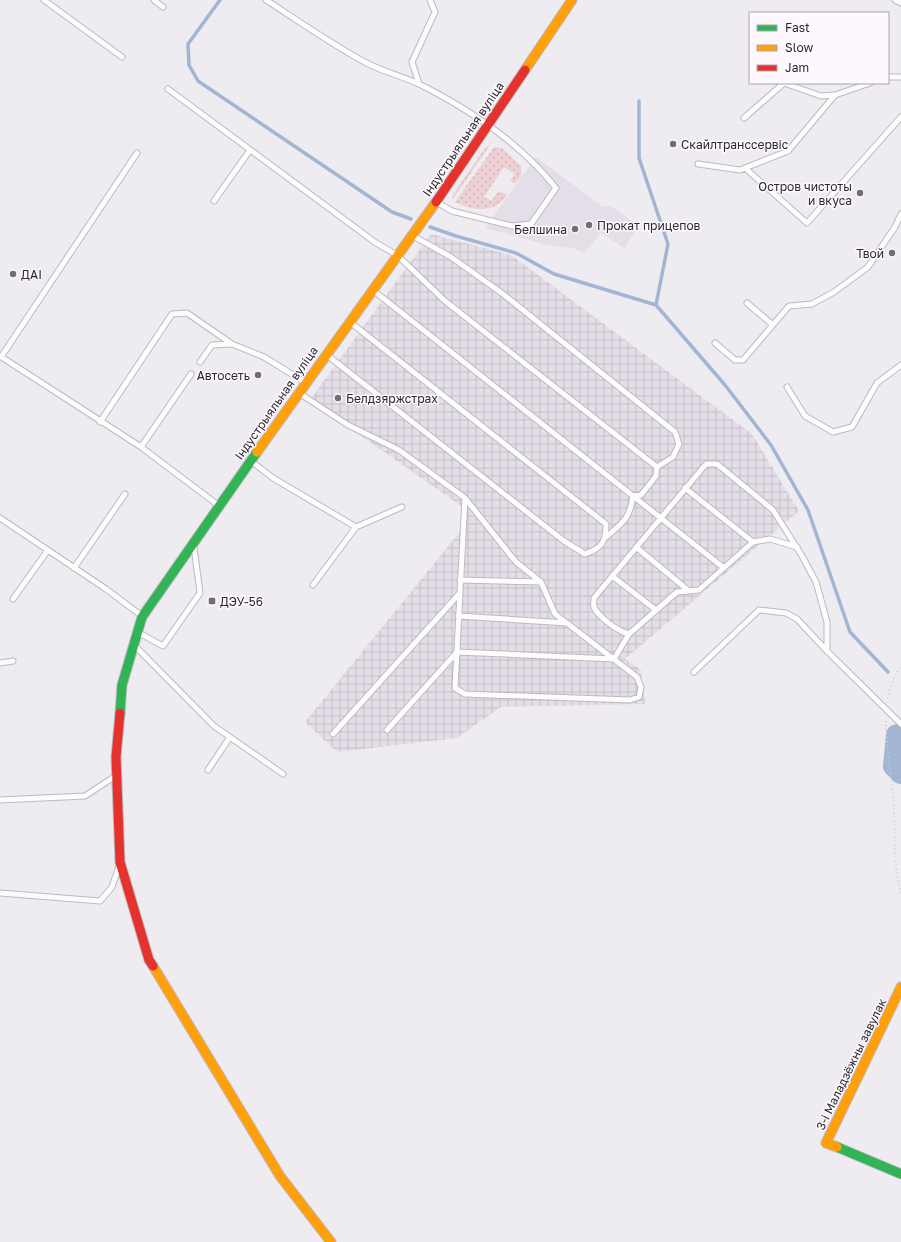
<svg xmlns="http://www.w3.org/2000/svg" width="901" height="1242" font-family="'Golos Text',sans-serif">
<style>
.built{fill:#e4dee8}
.industrial{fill:url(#industrial-grid)}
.grass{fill:url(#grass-dots)}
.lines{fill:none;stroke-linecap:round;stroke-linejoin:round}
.stream{stroke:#a2b5d2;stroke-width:3.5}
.river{stroke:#a2b5d2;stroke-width:22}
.lane-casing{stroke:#bcbabe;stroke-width:7}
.fast-casing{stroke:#bcbabe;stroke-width:11}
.slow-casing{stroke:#bcbabe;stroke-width:11}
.jam-casing{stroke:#bcbabe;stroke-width:11}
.path{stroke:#cfcdcf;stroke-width:2;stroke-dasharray:1 3;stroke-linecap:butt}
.lane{stroke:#fdfcfd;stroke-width:5}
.fast{stroke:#30b455;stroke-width:9}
.slow{stroke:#ff9f0a;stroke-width:9}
.jam{stroke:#e5322d;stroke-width:9}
.poi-dot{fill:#716e72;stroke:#fcf8fe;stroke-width:1.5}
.labels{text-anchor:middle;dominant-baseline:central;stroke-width:3;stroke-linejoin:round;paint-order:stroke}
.street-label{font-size:12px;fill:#2d2a2e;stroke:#fcf8fe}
.poi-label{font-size:12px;fill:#2d2a2e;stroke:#fcf8fe;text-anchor:start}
</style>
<defs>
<pattern id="industrial-grid" width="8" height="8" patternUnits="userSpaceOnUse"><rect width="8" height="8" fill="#e4dee8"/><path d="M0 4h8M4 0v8" fill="none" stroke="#c4bfc7"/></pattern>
<pattern id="grass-dots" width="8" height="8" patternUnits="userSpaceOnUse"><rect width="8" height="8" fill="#ecd0d4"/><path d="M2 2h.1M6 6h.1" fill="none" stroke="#cbb3b6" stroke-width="1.8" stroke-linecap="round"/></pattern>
</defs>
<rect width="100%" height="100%" fill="#efecf1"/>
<path class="built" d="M536,157L602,206H611L639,226L624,248L601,233L584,253L573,248L547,245L485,228Z"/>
<path class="industrial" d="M431,234L511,255L752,434L799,511L625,659L641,670L645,704L501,707L457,738L337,752L305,722L463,528L464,508L310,400Z"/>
<path class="grass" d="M490,145L453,199L452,196L485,148Z
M494,147L502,148L521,166V176L515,184L510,181L515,174L504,167L484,197L491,201L499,191L507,195C495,214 473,211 455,202Z"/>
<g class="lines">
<path class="stream" d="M220,0L188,44L189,65L198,81L392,212L411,219
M639,101V158L668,244L656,305
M430,227L456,236L516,253L554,274L656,305L725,385L771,445L808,510L850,632L888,672"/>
<path class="river" d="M897,735L894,766L901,773"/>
<defs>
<path id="lane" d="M44,0L122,57
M154,0L163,7
M266,0C297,20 328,42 361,60C379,71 400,75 419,84C471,110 520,143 556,188L531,224L512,226L452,211L438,203
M895,0L901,3
M888,77H901
M419,84L412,62L435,12L430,0
M168,89L376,243L397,255L445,301L657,467L656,476L641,495L633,496L374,291
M744,118L784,83L821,96L835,95
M698,164L740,170L788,151L835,95L870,83
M745,168L807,223L901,117
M214,201L250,150
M413,236L451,257L503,294L675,432L679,444L673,457L657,467
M747,303L773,325
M715,343L735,360H743L789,306L812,304L834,292L868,267L895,227L901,214
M327,355L564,541L585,554C602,548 606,542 606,524L350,322
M0,356L141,447L218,505
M1,357L137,153
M200,362L212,345L232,344L264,357L303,381
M787,387L805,416L833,432L852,427L877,383L901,365
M299,393L348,425L399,450L465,498L516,562L541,582L555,614L637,677L641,687L639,697L630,700L465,694L455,688L465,498
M100,422L172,314L187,313L232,344
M141,447L191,374
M251,461L273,478L356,527L402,507
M685,488L753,542
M0,518L106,589L142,616
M606,537C622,523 630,519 633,496L724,568
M636,547L689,591
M797,547L770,539L753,542L699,590L677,592L629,634C619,632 598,617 594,607C593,605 594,601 594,598L706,464H717L773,510L802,556L816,582L827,622V651
M74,568L125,494
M612,576L656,610
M460,580L541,582
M313,585L356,527
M13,599L48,550
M458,616L567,623
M139,633L163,646L200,593L194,547
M136,647L214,726L283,774
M0,663L13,661
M694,672L759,610L786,613L797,619L827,651L901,724
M387,730L457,652L614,659L629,634
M333,734L459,594
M208,770L230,737
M0,800L85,796L114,777
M0,893L100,901L112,887L118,869"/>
<path id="fast" d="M120,713L122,685L142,617L257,452
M837,1147L901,1174"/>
<path id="slow" d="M525,70L572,0
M257,452L436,202
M153,966L280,1176L331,1242
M837,1147L826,1143L901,987"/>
<path id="jam" d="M436,202L525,70
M120,713L116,757L120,862L149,960L153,966"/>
</defs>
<use href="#lane" class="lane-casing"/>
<use href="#fast" class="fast-casing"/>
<use href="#slow" class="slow-casing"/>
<use href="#jam" class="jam-casing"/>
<path class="path" d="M888,698L889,690L901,664
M886,721C886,746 891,769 893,794C896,827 892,861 901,893"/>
<use href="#lane" class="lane"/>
<use href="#fast" class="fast"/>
<use href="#slow" class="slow"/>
<use href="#jam" class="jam"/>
</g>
<g class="poi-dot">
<circle cx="673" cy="144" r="4"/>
<circle cx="860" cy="193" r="4"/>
<circle cx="589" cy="225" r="4"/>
<circle cx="575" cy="229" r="4"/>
<circle cx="892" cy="253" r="4"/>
<circle cx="13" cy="274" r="4"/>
<circle cx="258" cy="375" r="4"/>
<circle cx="338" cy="398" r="4"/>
<rect x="208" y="597" width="8" height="8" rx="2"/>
</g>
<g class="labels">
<g class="street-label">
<text transform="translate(463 139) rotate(-56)">Індустрыяльная вуліца</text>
<text transform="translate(276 403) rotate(-55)">Індустрыяльная вуліца</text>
<text transform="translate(851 1064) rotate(-64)">3-і Маладзёжны завулак</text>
</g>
<g class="poi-label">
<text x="681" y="144">Скайлтранссервіс</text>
<text x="852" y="186" text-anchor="end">Остров чистоты<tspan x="852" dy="14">и вкуса</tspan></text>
<text x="597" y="225">Прокат прицепов</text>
<text x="567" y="229" text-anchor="end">Белшина</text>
<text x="884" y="253" text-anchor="end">Твой</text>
<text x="21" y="274">ДАІ</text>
<text x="250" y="375" text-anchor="end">Автосеть</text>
<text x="346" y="398">Белдзяржстрах</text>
<text x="220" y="601">ДЭУ-56</text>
</g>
</g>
<rect x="749" y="12" width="140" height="72" fill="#fcf8fe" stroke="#a9a6ab"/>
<rect x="757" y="25" width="20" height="6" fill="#30b455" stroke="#a9a6ab"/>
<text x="785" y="32" font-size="12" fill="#2d2a2e">Fast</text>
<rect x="757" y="45" width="20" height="6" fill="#ff9f0a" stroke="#a9a6ab"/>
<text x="785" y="52" font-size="12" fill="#2d2a2e">Slow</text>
<rect x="757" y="65" width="20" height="6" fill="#e5322d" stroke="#a9a6ab"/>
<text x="785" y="72" font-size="12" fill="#2d2a2e">Jam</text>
</svg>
